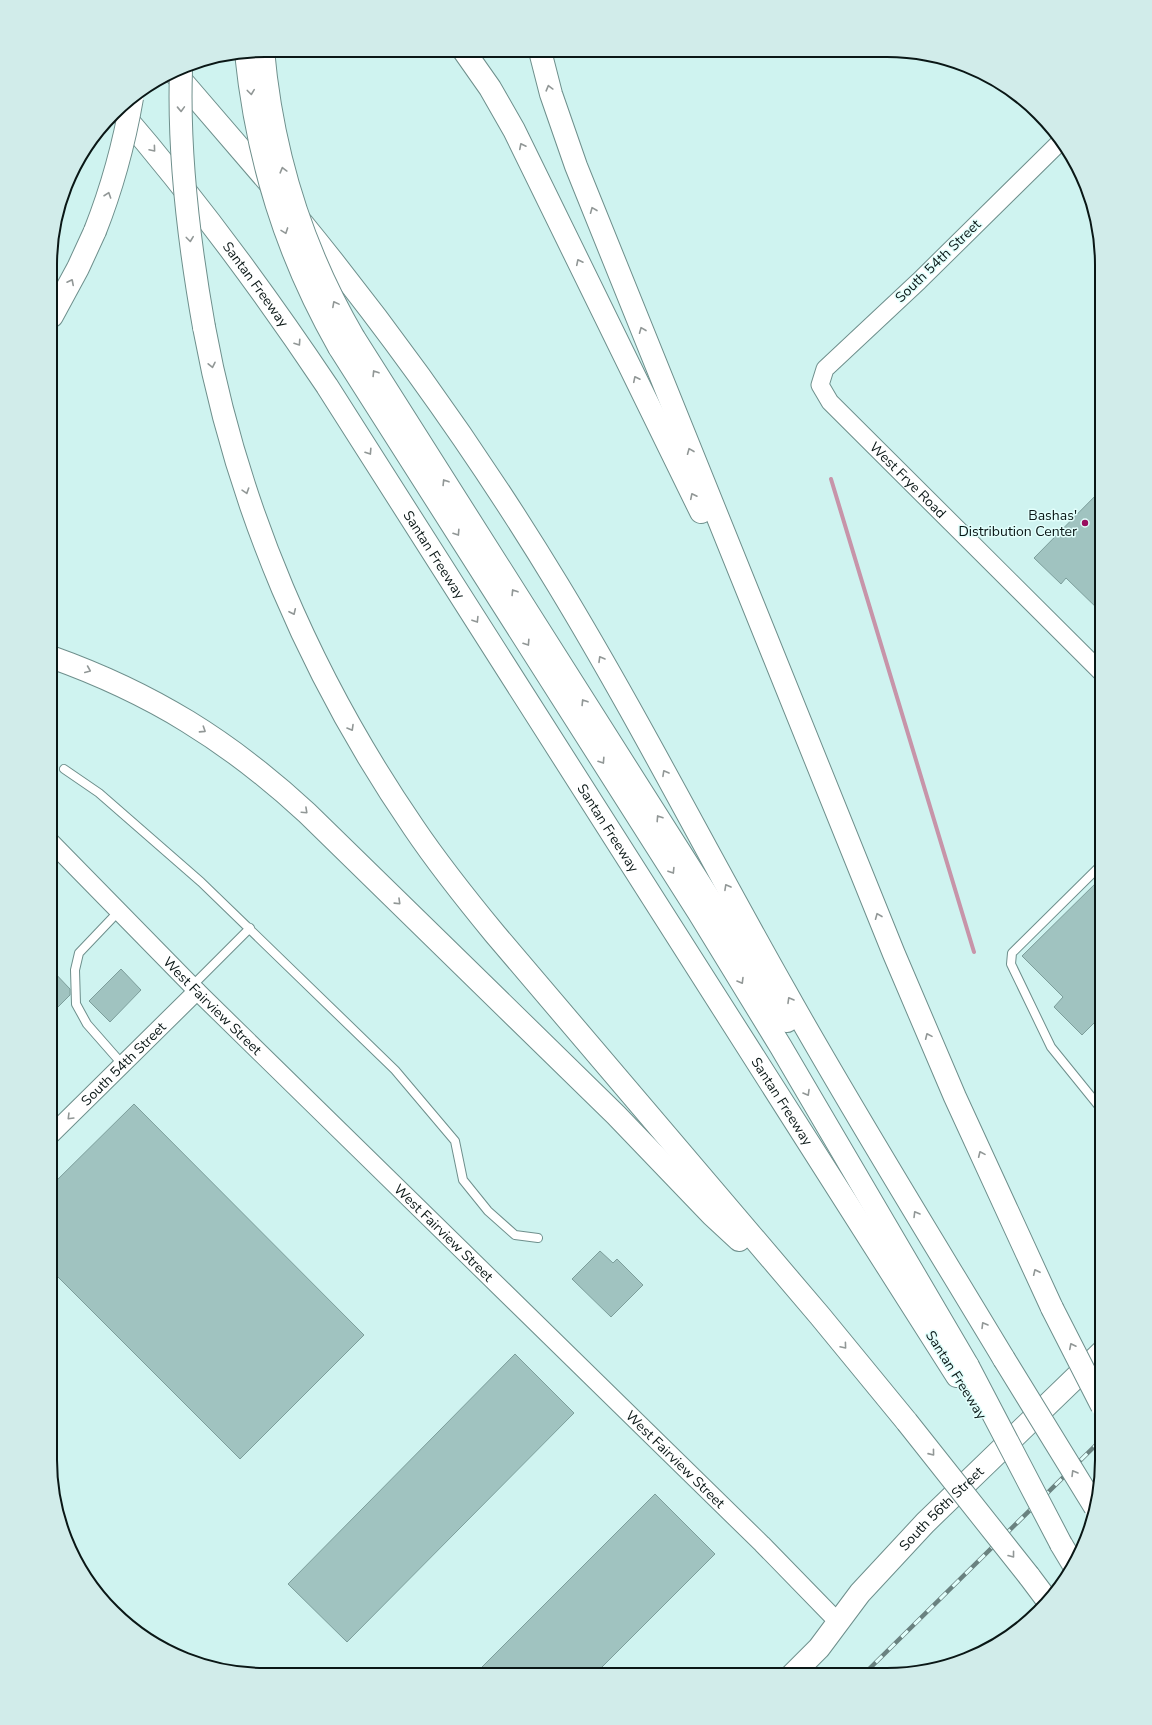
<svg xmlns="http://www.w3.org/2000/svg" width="1152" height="1725" font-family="'Nunito Sans',sans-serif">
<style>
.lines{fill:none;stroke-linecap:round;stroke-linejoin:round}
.stream{stroke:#c794a9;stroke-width:4}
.building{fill:#a0c3c0;stroke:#7c9e9b}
.lane-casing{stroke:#6e8f8c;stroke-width:10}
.street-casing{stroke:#6e8f8c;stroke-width:19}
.secondary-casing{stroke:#6e8f8c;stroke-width:24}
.highway-casing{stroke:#6e8f8c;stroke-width:24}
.lane{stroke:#fff;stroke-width:8}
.street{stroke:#fff;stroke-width:17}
.secondary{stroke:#fff;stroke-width:22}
.highway{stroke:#fff;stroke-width:22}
.rail-casing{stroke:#6a8280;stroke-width:4.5}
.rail{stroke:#e2fffc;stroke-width:3;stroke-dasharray:9;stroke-linecap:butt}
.highway-bridge-casing{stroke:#6e8f8c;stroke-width:24;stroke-linecap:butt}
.highway-bridge{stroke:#fff;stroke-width:22}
.oneway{stroke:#919796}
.poi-dot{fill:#990c5f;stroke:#e2fffc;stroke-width:1.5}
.labels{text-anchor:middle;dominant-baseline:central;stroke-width:3;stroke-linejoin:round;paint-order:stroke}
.street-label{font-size:14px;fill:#0a1716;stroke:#e2fffc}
.poi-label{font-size:14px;fill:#0a1716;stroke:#e2fffc;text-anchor:end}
.rim{fill:none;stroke:#0a1716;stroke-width:2}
</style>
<rect width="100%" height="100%" fill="#cff3f0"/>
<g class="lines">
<path class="stream" d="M831,479L974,952"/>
</g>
<path class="building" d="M1102,489V613L1066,578L1061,584L1034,558Z
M1102,877V1015L1082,1035L1054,1007L1063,997L1022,956Z
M51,969L70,989V995L51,1014Z
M121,969L141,990L110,1022L89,1001Z
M134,1104L364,1335L240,1459L50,1269V1187Z
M600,1251L613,1263L617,1259L643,1285L611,1317L572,1279Z
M515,1354L574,1413L347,1642L288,1584Z
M655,1494L715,1554L595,1674H475Z"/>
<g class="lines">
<defs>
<path id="lane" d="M64,769L99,793L201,882L395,1070L455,1141L463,1180L488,1211L515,1235L538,1238
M119,911L79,953L75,970L76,1004L87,1024L123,1065
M192,986L250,928
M1102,1110L1051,1047L1011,964L1012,953L1102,864"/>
<g id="street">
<path id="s1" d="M1061,141L919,281L825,369L820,385L830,402L1102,673"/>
<path id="s2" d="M51,842L197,991L762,1544L838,1622"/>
<path id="s3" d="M50,1136L197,991"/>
</g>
<g id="secondary">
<path id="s4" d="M792,1675L819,1648L860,1593L925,1523L1102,1352"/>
</g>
<g id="highway">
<path d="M464,51L490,88L514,130L701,512"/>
<path d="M540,51L551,94L576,166L894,954L955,1097L1052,1308"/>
<path d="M175,73L273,187"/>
<path id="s5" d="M118,109C194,197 262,289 327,386L957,1376"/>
<path d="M302,223C395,337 481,458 558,585C638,717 708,855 784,989C854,1114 930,1236 1004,1359"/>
<path d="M52,316L78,268L95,231"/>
<path d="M204,327C237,507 311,678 414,828C439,865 467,900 495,934L820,1316L907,1422"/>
<path d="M354,338L787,1021"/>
<path d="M339,347L699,913L781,1047L968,1366"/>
<path d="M51,657C152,693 229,741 307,813L616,1115L712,1215L739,1240"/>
<path d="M1061,1544L1073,1564"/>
<path d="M1029,1576L1047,1600"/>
</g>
</defs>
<use href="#lane" class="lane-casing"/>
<use href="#street" class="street-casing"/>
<use href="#secondary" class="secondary-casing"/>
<use href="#highway" class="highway-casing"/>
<use href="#lane" class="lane"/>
<use href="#street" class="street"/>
<use href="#secondary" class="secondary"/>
<use href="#highway" class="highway"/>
<defs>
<path id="rail" d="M863,1675L1102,1439"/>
</defs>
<use href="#rail" class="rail-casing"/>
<use href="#rail" class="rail"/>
<defs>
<path id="highway-bridge" d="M263,50C272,152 302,249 354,338
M246,53C257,159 286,254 339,347
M181,70C178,156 189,243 204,327
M95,231C112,188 124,144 132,98
M1052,1308L1102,1406
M1004,1359L1095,1507
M968,1366L1061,1544
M907,1422L1029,1576"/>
</defs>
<use href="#highway-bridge" class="highway-bridge-casing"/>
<use href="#highway-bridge" class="highway-bridge"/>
</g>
<defs><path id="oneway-chevron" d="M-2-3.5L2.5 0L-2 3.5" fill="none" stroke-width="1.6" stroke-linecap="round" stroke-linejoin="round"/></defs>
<g class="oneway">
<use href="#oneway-chevron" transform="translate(549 88) rotate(-105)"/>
<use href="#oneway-chevron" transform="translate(251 92) rotate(83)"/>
<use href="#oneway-chevron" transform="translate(181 109) rotate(88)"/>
<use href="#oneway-chevron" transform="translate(522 146) rotate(-117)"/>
<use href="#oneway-chevron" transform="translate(153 149) rotate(50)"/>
<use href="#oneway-chevron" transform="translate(283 170) rotate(-105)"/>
<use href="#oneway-chevron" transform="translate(108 195) rotate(-71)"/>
<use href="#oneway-chevron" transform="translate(593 210) rotate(-112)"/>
<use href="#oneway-chevron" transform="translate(285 231) rotate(70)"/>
<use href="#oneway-chevron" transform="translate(190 239) rotate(83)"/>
<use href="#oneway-chevron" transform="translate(579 262) rotate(-116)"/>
<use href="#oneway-chevron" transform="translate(71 282) rotate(-63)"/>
<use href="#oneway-chevron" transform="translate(335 304) rotate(-118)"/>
<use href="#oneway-chevron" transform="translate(642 330) rotate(-112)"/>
<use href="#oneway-chevron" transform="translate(298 343) rotate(56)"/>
<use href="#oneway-chevron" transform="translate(212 365) rotate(78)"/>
<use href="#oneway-chevron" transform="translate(375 373) rotate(-122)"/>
<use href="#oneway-chevron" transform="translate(636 379) rotate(-116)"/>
<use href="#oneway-chevron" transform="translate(690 451) rotate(-112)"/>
<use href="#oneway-chevron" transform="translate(369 452) rotate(57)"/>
<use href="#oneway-chevron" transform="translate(445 482) rotate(-122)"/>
<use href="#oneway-chevron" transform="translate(246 491) rotate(72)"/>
<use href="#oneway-chevron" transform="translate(693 496) rotate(-116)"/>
<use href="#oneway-chevron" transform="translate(457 533) rotate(57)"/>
<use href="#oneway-chevron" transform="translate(514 592) rotate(-122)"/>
<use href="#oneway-chevron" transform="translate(293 612) rotate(65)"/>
<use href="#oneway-chevron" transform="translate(476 620) rotate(58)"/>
<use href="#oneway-chevron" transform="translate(527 643) rotate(57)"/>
<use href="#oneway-chevron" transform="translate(601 659) rotate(-120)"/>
<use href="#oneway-chevron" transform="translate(88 670) rotate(23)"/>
<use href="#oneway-chevron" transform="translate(584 702) rotate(-122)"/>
<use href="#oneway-chevron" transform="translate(351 728) rotate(60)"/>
<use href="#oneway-chevron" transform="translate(203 730) rotate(33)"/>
<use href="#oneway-chevron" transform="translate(602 761) rotate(57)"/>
<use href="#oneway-chevron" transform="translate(665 773) rotate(-119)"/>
<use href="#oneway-chevron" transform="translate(305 811) rotate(43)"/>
<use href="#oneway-chevron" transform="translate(659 818) rotate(-123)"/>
<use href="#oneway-chevron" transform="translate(672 871) rotate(58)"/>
<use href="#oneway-chevron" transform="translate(727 887) rotate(-119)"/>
<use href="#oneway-chevron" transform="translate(398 902) rotate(44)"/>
<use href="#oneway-chevron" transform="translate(878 916) rotate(-112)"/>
<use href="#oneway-chevron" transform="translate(741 981) rotate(59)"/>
<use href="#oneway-chevron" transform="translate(790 1000) rotate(-120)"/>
<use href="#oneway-chevron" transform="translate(928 1036) rotate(-114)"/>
<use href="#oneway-chevron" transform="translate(807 1093) rotate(60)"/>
<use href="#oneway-chevron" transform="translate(70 1117) rotate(135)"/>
<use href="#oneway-chevron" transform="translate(981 1154) rotate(-114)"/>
<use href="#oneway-chevron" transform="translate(916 1214) rotate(-121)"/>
<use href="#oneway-chevron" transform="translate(1036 1272) rotate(-115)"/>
<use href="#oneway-chevron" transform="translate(984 1325) rotate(-121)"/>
<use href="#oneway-chevron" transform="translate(844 1346) rotate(50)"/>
<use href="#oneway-chevron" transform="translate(1072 1346) rotate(-117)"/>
<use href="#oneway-chevron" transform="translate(932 1453) rotate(51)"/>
<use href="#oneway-chevron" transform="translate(1074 1473) rotate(-121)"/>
<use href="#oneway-chevron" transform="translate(1012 1555) rotate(52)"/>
</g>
<circle class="poi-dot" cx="1085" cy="523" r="4"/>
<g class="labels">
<g class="street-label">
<text transform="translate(938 261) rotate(-44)">South 54th Street</text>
<text stroke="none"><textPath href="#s5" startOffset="223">Santan Freeway</textPath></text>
<text stroke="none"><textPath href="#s1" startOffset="475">West Frye Road</textPath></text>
<text stroke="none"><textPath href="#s5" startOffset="547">Santan Freeway</textPath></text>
<text stroke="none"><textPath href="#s5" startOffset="871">Santan Freeway</textPath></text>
<text stroke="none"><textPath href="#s2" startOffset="230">West Fairview Street</textPath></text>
<text stroke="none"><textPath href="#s3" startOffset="103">South 54th Street</textPath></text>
<text stroke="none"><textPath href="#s5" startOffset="1195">Santan Freeway</textPath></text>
<text stroke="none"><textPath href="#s2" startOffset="554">West Fairview Street</textPath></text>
<text transform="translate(956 1375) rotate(58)">Santan Freeway</text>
<text stroke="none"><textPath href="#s2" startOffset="878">West Fairview Street</textPath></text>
<text stroke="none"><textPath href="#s4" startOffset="224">South 56th Street</textPath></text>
</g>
<g class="poi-label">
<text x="1077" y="515">Bashas'<tspan x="1077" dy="16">Distribution Center</tspan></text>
</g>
</g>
<path d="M0 0H1152V1725H0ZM265 57H887A208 208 0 0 1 1095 265V1460A208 208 0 0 1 887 1668H265A208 208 0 0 1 57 1460V265A208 208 0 0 1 265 57Z" fill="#d1ecea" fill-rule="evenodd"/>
<path class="rim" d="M265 57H887A208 208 0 0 1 1095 265V1460A208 208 0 0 1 887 1668H265A208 208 0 0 1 57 1460V265A208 208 0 0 1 265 57Z"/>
</svg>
